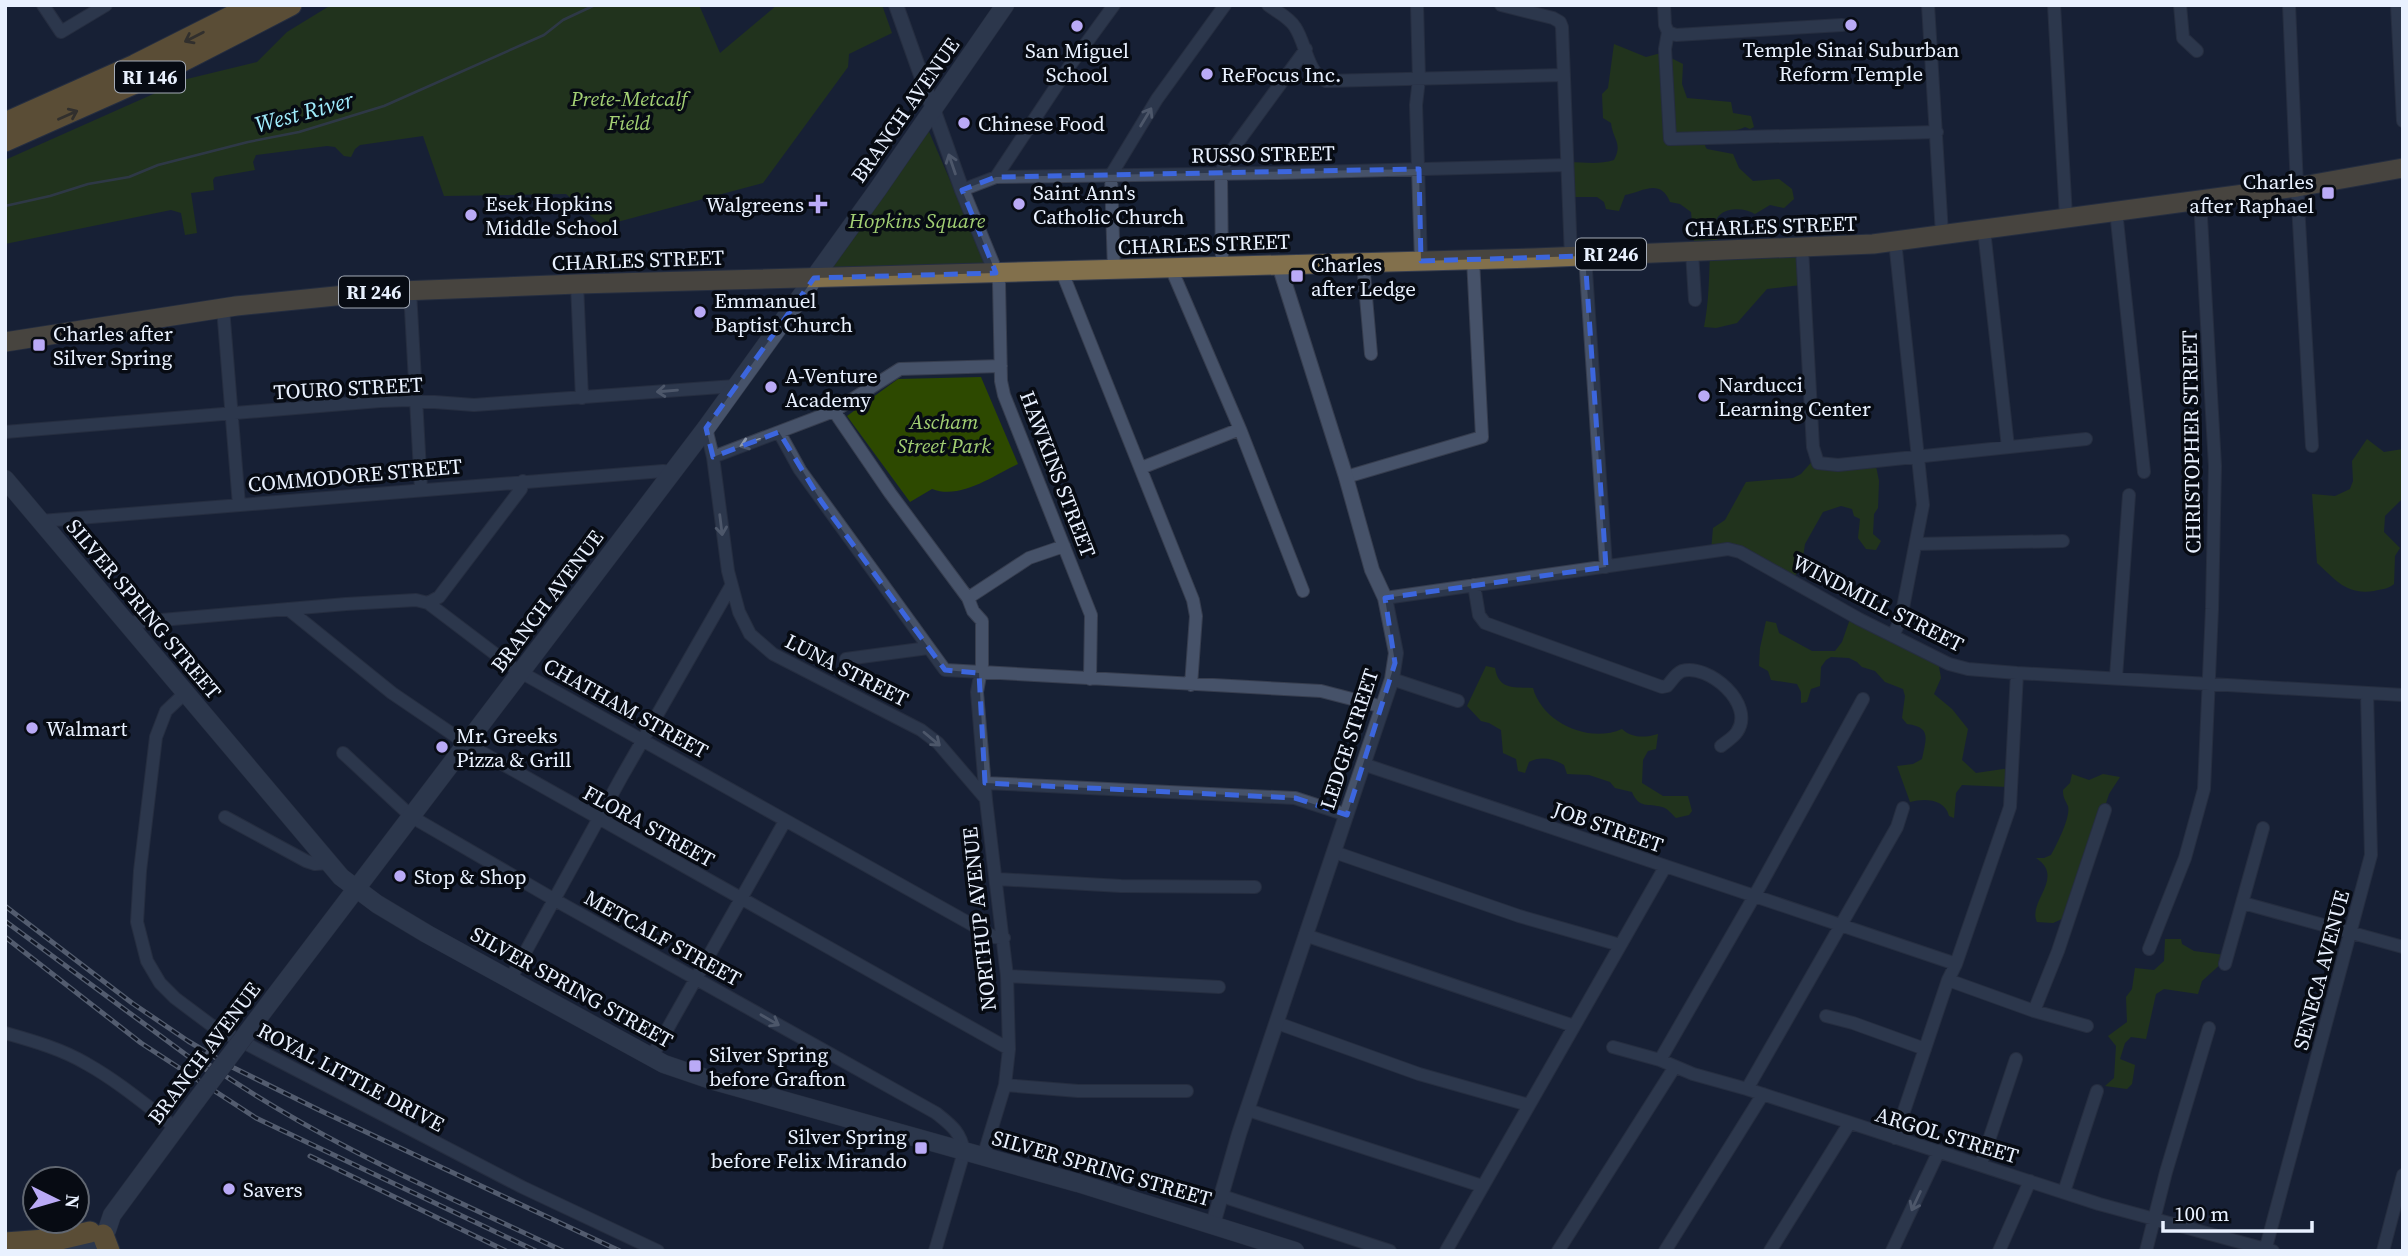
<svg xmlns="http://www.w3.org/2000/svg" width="2408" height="1256" font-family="'Source Serif 4',serif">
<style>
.green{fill:#2d4900}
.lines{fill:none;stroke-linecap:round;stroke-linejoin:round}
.stream{stroke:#4a565c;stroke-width:2.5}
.minor-casing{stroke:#363d4e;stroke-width:14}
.tertiary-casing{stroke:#363d4e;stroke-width:16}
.secondary-casing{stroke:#363d4e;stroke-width:19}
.primary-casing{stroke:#363d4e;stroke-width:21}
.motorway-casing{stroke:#363d4e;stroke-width:23}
.minor{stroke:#465269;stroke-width:12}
.tertiary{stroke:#465269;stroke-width:14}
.secondary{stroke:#465269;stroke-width:18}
.primary{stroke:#82704c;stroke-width:19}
.motorway{stroke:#aa8438;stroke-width:21}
.rail-casing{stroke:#9ca5b5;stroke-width:5}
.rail{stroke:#070b13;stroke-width:2.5;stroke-dasharray:8;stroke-linecap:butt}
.secondary-bridge-casing{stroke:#363d4e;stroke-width:19;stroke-linecap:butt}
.secondary-bridge{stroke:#465269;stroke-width:18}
.oneway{stroke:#504124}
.oneway2{stroke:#8f9aac}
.marked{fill:none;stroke:#3c66de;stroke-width:5;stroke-dasharray:14 9;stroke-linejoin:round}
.poi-dot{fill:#baaaf6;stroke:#070b13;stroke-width:2.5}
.labels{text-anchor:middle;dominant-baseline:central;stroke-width:7;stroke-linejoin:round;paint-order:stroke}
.shield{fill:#070b13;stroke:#a5acb8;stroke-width:2}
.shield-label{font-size:19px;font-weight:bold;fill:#e9f1ff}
.poi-label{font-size:21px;fill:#e9f1ff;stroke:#070b13;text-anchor:start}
.park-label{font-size:21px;font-style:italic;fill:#a3d074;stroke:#070b13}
.street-label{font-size:21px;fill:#e9f1ff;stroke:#070b13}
.water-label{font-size:23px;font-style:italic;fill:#9fecfc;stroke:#070b13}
</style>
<rect width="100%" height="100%" fill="#172135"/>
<path class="green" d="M331,5H699L720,53L777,5H882L892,33L849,54L848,67L763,183L606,225L599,223L566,194L444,196L423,136L360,145L355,149L351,157L344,156L335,147L327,146L256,155L253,162L255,170L215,177L213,180L214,190L191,193L197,233L185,235L181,213L171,210L5,244V160L187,79L257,62L287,32Z
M1614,44L1646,57L1661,53L1683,64L1682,84L1687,98L1731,102L1733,113L1751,116L1754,127L1750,129L1745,127C1730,135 1712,125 1705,146L1707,149L1733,154L1739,168L1753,181L1779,179L1792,189L1794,199L1784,208L1770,205L1755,214C1742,206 1714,207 1715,228C1716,235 1719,243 1719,251L1799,250L1801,285L1767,289L1737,323L1716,328L1704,327C1709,302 1709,278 1710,253L1695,251L1691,212L1680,204L1670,202C1660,177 1641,193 1625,195L1619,211L1606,209L1604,202L1597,197H1568V162C1584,162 1598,165 1614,160C1623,143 1613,140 1611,123L1603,118L1602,94L1608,88Z
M927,127L987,266L823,270Z
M981,377L1018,464C992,476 961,500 932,489L910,502L847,416L898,379Z
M2367,439L2384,452L2403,449V498L2385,516L2384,532L2400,548L2395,556L2394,584C2388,589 2382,589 2374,591C2346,595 2336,580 2317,563L2312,494L2335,496L2350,489L2353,481L2352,461Z
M1816,457L1825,462L1875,461L1879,481L1878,508L1874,514L1873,534L1881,541L1876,550L1866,549L1858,538L1860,519L1854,516L1852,509L1841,506L1823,512L1805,544L1802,564L1791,583L1749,560L1711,551L1713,528L1725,520L1746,482L1793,478L1801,474Z
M1850,619L1938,661L1941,678L1934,694L1952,709L1968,729L1962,760L1976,773L2010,768L2008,787L1962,785L1956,793L1954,818L1949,816C1945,799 1925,798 1910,802L1897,766L1913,764L1922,759C1926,739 1932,727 1907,724L1902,718L1905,696L1903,689L1885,682L1875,671L1862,667L1857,662L1849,658L1831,657L1826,660L1821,667L1820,686L1811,689L1807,702L1801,703V692L1797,684L1771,680L1768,671L1759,666L1760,648L1766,621L1776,623L1779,633L1812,651H1835L1842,642Z
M1486,666L1495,668C1499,690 1513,687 1533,688C1542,722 1588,744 1622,729C1631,738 1645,738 1658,734L1656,749L1648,751L1643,760L1642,783L1663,796H1688L1692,811L1689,815L1676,818C1672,814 1667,808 1662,807C1648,803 1639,809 1632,792L1615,788L1610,782L1589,775L1567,774L1564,765C1553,758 1540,756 1529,762L1525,773L1518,771L1516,759L1503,753L1501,730L1489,723L1481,721L1467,706Z
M2072,774L2089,780L2103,774L2120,777L2109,794L2069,916L2053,923L2037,922C2027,901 2066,878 2036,858H2044L2051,855C2057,844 2071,817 2068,806C2065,799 2063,798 2063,790L2070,783Z
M2165,939H2181L2182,944L2194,951L2225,955L2223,962L2202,981L2198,994L2164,989L2156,994L2146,1039L2131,1037L2125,1043L2120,1059L2135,1065L2132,1084L2127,1089L2105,1086L2114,1078L2116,1046L2108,1036L2127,1022L2126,997L2132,989L2135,968L2154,970L2164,961Z"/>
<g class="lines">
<path class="stream" d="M5,206L50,196L88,184L129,177L158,165L248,142L299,132L384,106L544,35L563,20L595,5"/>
<defs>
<path id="minor" d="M43,5L61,32L106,5
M1268,5C1277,12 1289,17 1295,27C1306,43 1307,73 1326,81L1564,75
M1417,5L1419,79L1416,105L1421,261
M1501,5L1553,18L1560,22L1562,27L1571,257
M1664,5L1665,25L1668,32L1665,49L1670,139L1937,132
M1928,5L1942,234
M2054,5L2066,217
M2180,5L2183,38L2197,51
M2289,5L2297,187L2312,446
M2397,5L2403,121
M1668,32L1676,35L1842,25
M996,177L1071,64L1114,5
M962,190L996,177L1278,173L1567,165
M2116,211L2144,472
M1984,230L2008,447
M1802,248L1813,447L1818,463L1838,465L2086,439
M1692,252L1695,300
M1585,256L1606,567
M1363,263L1371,354
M1222,267L1221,174L1227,157L1306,49
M1171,268L1240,429L1303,591
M1114,270L1111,175L1157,99L1225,5
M1062,272L1193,600L1196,616L1191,685
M996,273L999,283L1001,381L1004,395L1091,615L1090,679
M577,284L582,398
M410,291L421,489
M223,308L239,505
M834,411L890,493L968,598L973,611L982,621V665L977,692L986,800L1007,976L1009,1049L1005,1085L983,1157
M706,428L713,457L728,571L739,612L750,634L773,654L921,730L938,743L986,799
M5,432L380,401L408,400L474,405L735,386
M779,432L800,470L945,670L1321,691L1383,707
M713,457L834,411L900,369L1001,366
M1141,468L1240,429
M1346,477L1482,437L1473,259
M41,521L663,471L673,472
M1916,544L2063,541
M1474,585L1479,615L1485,623L1662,687L1667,686C1672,681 1675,674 1682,671C1708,663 1756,704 1737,732C1734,737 1726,742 1721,746
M968,598L1029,558L1064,546
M1385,598L1728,549L1740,552L1859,619L1949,664L1968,669L2017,673L2403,695
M428,603L439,597L521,489L523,481
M288,609L392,693L467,744L1009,1049
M127,623L346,604L416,600L428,603L515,669L994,937L1004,938
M1893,636L1901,618L1923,505L1895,241
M846,659L928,648
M2116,677L2129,495
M1392,679L1458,701
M185,693L166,711L156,737L140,871L137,922L147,961L160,983L175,998L211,1025L260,1051L522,1187L658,1251
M343,753L412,817L555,900L936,1113C951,1125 961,1132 964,1152L935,1251
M1363,764L1956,964
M985,783L1295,798L1347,815
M225,817L306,861L315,864L329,863
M1334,852L1519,916L1620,945
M997,879L1121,886L1255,887
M2243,903L2403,947
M1305,935L1574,1026
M2149,949L2185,858L2204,789L2212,609L2215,466L2200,200
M2225,964L2263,828
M1007,976L1219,987
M510,980L621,778L731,586
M1948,980L2034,1011L2087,1026
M2034,1011L2058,951L2105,810
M1826,1016L1853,1023L1925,1049
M1277,1023L1419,1074L1529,1105
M5,1033C33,1041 62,1049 87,1064C119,1082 147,1106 176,1128
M1613,1047L1660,1060L1693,1074L1747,1089L2099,1204L2273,1251
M651,1058L785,821
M1660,1060L1755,895L1863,699
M1005,1085L1078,1091H1187
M1747,1089L1897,827L1903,808
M1248,1110L1482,1186
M1895,1138L1948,980L1956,964L2010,807L2017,673
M1981,1164L2016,1059
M2064,1192L2097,1091
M1219,1195L1390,1251
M1446,1251L1665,867
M1558,1251L1674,1068
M1665,1251L1763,1094
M1770,1251L1849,1124
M1892,1251L1939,1151
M1999,1251L2030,1181
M2146,1251L2166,1172L2209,1028
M2265,1251L2371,855L2367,693
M2383,1251L2403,1175"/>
<path id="tertiary" d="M896,5L962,190L996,273
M1213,1224L1239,1134L1392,679L1396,653L1385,598L1372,570L1346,477L1279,265"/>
<path id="secondary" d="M5,479L341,877L377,904L427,934L664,1064L711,1080L1078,1183L1295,1251
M274,997L706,428L878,189L1005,5
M68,1251L90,1232
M88,1251L107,1230L112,1215L196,1101"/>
<path id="primary" d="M5,342L236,306L375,292L577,284L1534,258L1873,244L2297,187L2403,168"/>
<path id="motorway" d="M5,123L135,65L254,5
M5,141L169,68L291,5
M103,1235L109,1251
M5,1243L60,1239L90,1232"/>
</defs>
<use href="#minor" class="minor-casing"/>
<use href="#tertiary" class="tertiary-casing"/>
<use href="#secondary" class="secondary-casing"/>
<use href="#primary" class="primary-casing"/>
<use href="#motorway" class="motorway-casing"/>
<use href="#minor" class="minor"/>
<use href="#tertiary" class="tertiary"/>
<use href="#secondary" class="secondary"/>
<use href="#primary" class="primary"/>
<use href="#motorway" class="motorway"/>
<defs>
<path id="rail" d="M5,906L132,1003L188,1041L228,1065L317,1109L620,1251
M5,921L208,1071
M5,937L141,1043L256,1118L536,1251
M202,1060C314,1139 440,1193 563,1251
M310,1156L506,1251"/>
</defs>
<use href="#rail" class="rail-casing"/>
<use href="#rail" class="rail"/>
<defs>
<path id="secondary-bridge" d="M196,1101L274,997"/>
</defs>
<use href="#secondary-bridge" class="secondary-bridge-casing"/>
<use href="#secondary-bridge" class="secondary-bridge"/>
</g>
<defs><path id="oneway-shaft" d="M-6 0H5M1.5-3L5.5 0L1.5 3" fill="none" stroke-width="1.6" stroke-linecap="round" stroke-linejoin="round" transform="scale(1.75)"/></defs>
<g class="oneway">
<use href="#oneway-shaft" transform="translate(194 37) rotate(153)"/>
<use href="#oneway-shaft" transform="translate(68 115) rotate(-24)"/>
</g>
<g class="oneway2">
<use href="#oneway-shaft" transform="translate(1146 117) rotate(-59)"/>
<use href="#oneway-shaft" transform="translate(952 164) rotate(-109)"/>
<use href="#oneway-shaft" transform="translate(667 391) rotate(175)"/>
<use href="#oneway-shaft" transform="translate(750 443) rotate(160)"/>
<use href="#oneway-shaft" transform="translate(721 525) rotate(83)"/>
<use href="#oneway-shaft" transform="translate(932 739) rotate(40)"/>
<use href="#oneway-shaft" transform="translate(770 1020) rotate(30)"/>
<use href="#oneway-shaft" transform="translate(1916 1201) rotate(115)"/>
</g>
<path d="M0 0H2408V1256H0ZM1419,169L1421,261L1585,256L1606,567L1385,598L1395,663L1347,815L1295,798L985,783L979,673L945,670L821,501L779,432L713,457L706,428L814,278L996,273L962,190L996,177Z" fill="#172135" fill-opacity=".55" fill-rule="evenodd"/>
<path class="marked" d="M1419,169L1421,261L1585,256L1606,567L1385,598L1395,663L1347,815L1295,798L985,783L979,673L945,670L821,501L779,432L713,457L706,428L814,278L996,273L962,190L996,177Z"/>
<g class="poi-dot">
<circle cx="1851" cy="25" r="7"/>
<circle cx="1077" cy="26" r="7"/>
<circle cx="1207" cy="74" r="7"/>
<circle cx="964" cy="123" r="7"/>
<rect x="2321" y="186" width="14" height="14" rx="3.5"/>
<path d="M814.5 193.5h7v7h7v7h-7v7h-7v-7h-7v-7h7z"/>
<circle cx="1019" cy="204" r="7"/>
<circle cx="471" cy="215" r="7"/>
<rect x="1290" y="269" width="14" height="14" rx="3.5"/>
<circle cx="700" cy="312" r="7"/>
<rect x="32" y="338" width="14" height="14" rx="3.5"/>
<circle cx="771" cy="387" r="7"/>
<circle cx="1704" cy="396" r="7"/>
<circle cx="32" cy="728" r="7"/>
<circle cx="442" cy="747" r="7"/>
<circle cx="400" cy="876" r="7"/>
<rect x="688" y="1059" width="14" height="14" rx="3.5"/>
<rect x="914" y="1141" width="14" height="14" rx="3.5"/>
<circle cx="229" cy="1189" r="7"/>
</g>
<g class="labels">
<g class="shield">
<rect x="115" y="61.5" width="70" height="31" rx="5"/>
<rect x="1576" y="238.5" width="70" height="31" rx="5"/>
<rect x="339" y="276.5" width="70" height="31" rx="5"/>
</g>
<g class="shield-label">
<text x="150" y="77">RI 146</text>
<text x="1611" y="254">RI 246</text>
<text x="374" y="292">RI 246</text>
</g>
<g class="poi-label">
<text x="1851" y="49" text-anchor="middle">Temple Sinai Suburban<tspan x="1851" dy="24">Reform Temple</tspan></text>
<text x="1077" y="50" text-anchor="middle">San Miguel<tspan x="1077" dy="24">School</tspan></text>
<text x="1221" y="74">ReFocus Inc.</text>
<text x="978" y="123">Chinese Food</text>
<text x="2314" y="181" text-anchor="end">Charles<tspan x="2314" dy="24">after Raphael</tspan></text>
<text x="1033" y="192">Saint Ann's<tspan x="1033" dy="24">Catholic Church</tspan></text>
<text x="485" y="203">Esek Hopkins<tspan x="485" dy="24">Middle School</tspan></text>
<text x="804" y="204" text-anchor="end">Walgreens</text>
<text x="1311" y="264">Charles<tspan x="1311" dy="24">after Ledge</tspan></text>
<text x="714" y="300">Emmanuel<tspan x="714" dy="24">Baptist Church</tspan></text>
<text x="53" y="333">Charles after<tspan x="53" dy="24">Silver Spring</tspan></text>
<text x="785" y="375">A-Venture<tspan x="785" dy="24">Academy</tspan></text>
<text x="1718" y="384">Narducci<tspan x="1718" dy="24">Learning Center</tspan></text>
<text x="46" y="728">Walmart</text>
<text x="456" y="735">Mr. Greeks<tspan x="456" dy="24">Pizza &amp; Grill</tspan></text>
<text x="414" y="876">Stop &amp; Shop</text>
<text x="709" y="1054">Silver Spring<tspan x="709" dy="24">before Grafton</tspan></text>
<text x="907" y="1136" text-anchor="end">Silver Spring<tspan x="907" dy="24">before Felix Mirando</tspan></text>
<text x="243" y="1189">Savers</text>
</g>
<g class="park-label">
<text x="629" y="98">Prete-Metcalf<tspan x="629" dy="24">Field</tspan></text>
<text x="917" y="220">Hopkins Square</text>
<text x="944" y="421">Ascham<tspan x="944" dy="24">Street Park</tspan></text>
</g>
<g class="street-label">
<text transform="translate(905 110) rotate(-55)">BRANCH AVENUE</text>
<text transform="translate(1263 154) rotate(-1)">RUSSO STREET</text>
<text transform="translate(1771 226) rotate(-2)">CHARLES STREET</text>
<text transform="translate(1204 244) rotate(-2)">CHARLES STREET</text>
<text transform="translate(638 260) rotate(-2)">CHARLES STREET</text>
<text transform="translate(348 388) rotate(-3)">TOURO STREET</text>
<text transform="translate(2191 442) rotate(-91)">CHRISTOPHER STREET</text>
<text transform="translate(1058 474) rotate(69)">HAWKINS STREET</text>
<text transform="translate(355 475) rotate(-5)">COMMODORE STREET</text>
<text transform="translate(547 601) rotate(-53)">BRANCH AVENUE</text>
<text transform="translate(1878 603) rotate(27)">WINDMILL STREET</text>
<text transform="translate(144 609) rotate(50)">SILVER SPRING STREET</text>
<text transform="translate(847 670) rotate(27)">LUNA STREET</text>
<text transform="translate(626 708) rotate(29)">CHATHAM STREET</text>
<text transform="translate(1349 739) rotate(-72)">LEDGE STREET</text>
<text transform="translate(649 826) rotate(29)">FLORA STREET</text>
<text transform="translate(1608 827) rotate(19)">JOB STREET</text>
<text transform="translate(979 919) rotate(-96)">NORTHUP AVENUE</text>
<text transform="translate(663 938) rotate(29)">METCALF STREET</text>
<text transform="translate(2321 970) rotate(-75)">SENECA AVENUE</text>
<text transform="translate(572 987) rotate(29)">SILVER SPRING STREET</text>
<text transform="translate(204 1053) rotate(-53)">BRANCH AVENUE</text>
<text transform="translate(351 1077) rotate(28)">ROYAL LITTLE DRIVE</text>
<text transform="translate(1947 1135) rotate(17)">ARGOL STREET</text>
<text transform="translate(1102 1168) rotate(16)">SILVER SPRING STREET</text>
</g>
<g class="water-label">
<text transform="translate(304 112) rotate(-15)">West River</text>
</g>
</g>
<rect width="2408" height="1256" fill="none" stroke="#e9f1ff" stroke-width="14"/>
<g transform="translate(56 1200) rotate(95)"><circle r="33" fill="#070b13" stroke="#616771" stroke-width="2"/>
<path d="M0-5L12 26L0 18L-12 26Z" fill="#baaaf6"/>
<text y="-10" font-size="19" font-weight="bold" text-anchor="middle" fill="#e9f1ff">N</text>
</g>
<path d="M2163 1221v10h149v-10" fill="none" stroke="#e9f1ff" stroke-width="3.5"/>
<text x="2174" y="1221" font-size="21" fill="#e9f1ff" stroke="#070b13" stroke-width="5" paint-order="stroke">100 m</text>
</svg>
